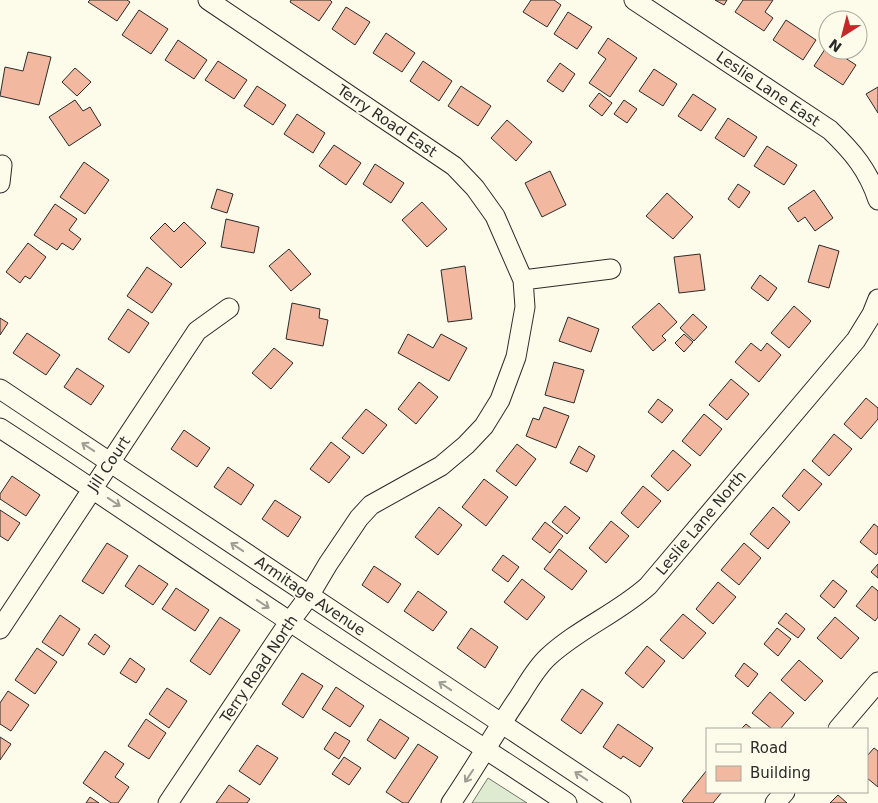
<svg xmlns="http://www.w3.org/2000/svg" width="878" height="803" font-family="'DejaVu Sans',sans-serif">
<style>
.green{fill:#deebd1;stroke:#74746e}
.building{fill:#f2b8a0;stroke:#2b2b2b}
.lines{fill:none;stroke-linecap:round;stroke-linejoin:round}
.minor-casing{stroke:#2b2b2b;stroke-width:21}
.minor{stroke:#fdfbea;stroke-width:19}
.oneway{stroke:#9e9d94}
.labels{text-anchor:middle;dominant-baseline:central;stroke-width:4;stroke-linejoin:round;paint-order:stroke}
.street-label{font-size:15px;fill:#2b2b2b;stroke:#fdfbea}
</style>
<rect width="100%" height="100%" fill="#fdfbea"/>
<path class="green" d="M488,778L527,803H472Z"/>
<path class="building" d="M90,0H127L130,2L117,21L88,2Z
M291,0H330L332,2L319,21L290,2Z
M531,0H554L561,5L547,27L523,12Z
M715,0H727L724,5Z
M743,0H773L765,12L773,18L764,31L735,12Z
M346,7L370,22L355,45L332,29Z
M139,10L168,29L151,54L122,35Z
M568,12L592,27L577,49L554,34Z
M786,20L816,40L803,60L773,40Z
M386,33L415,53L402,72L373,53Z
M608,38L637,58L610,97L589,83L606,59L598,53Z
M178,40L207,60L194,79L165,60Z
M827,46L828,50H833L856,65L843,85L814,66Z
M28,52L51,57L39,105L0,96L5,67L23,71Z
M218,61L247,80L234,99L205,80Z
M423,61L452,81L439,101L410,81Z
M560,63L575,74L563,92L547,81Z
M75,68L91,82L77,96L62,82Z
M654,69L677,84L663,106L639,91Z
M257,86L286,105L273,125L244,106Z
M461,86L491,106L478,126L448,106Z
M878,87V113L866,94Z
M599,93L612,103L602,116L589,106Z
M693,94L716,109L701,131L678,116Z
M75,100L83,111L90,107L101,125L69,146L49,117Z
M624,100L637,109L627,123L614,114Z
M297,114L325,133L313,153L284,134Z
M728,118L757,137L744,157L715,138Z
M507,120L532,142L516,161L491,138Z
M334,145L361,163L346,185L319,166Z
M767,146L797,165L784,185L754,166Z
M84,162L109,180L85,214L60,197Z
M375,164L404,183L391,203L363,184Z
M550,171L566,205L542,217L525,183Z
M738,184L750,192L739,208L728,199Z
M217,189L233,194L227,213L211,208Z
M814,190L833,218L815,231L805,217L798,222L788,208Z
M667,193L693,217L673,239L646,216Z
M422,202L447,229L427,247L402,220Z
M55,204L77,219L69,230L81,239L73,250L62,243L57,250L34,235Z
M226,219L259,227L254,253L221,247Z
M184,222L206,243L181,268L150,238L165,223L174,232Z
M28,243L46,257L30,279L25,276L20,283L6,272Z
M819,245L839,251L829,288L808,282Z
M289,249L311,274L291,291L269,266Z
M700,254L705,290L679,293L674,257Z
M465,266L472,319L448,322L441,270Z
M147,267L172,284L152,313L127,296Z
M760,275L777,288L768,301L751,288Z
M292,303L320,309L319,318L328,320L323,346L286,339Z
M659,303L677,322L662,336L666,340L653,351L632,327Z
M794,306L811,321L789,348L771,333Z
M128,309L149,323L129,353L108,339Z
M693,314L707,327L694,341L680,328Z
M568,317L599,329L591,352L559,341Z
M0,318L8,323L0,335Z
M27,333L60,355L46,375L13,353Z
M408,334L433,348L441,334L467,348L449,381L398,353Z
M684,334L693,342L684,352L675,343Z
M751,343L761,351L767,343L781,355L759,382L735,362Z
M274,348L293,363L271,389L252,373Z
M554,362L584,370L574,403L545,395Z
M77,368L104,386L91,405L64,387Z
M731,379L749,394L727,420L709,405Z
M419,382L438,397L416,424L398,409Z
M866,398L878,408V419L861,439L844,424Z
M658,399L673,410L662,423L648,412Z
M544,407L569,416L556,448L526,436L533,418L539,420Z
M366,409L387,425L363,454L342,438Z
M704,414L722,429L700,456L682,441Z
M184,430L210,448L197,467L171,449Z
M834,434L852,449L829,476L812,461Z
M331,442L350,457L329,483L310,469Z
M517,444L536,459L516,486L496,471Z
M579,446L595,456L587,472L570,463Z
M673,450L691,465L668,491L651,476Z
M228,467L254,485L241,505L214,487Z
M804,469L822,484L799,511L782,496Z
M12,476L40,495L26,516L0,499V494Z
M484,479L508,497L486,526L462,507Z
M643,486L661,501L638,528L621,513Z
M275,500L301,517L288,537L262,519Z
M565,506L580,518L567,534L552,522Z
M439,507L462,525L438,555L415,537Z
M773,507L790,522L768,549L750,534Z
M0,510L20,523L8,541L0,536Z
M611,521L629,536L606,563L589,548Z
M545,522L563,536L550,553L532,539Z
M874,524L878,527V552L876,555L860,542Z
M107,543L128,556L103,594L82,581Z
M744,543L761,558L739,585L721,570Z
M559,549L587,571L572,590L544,569Z
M503,555L519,567L508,582L492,570Z
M878,564V578L871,572Z
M139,565L168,584L153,605L125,586Z
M374,566L401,584L388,603L362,585Z
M522,579L545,597L527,620L504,602Z
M833,580L847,591L834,608L820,596Z
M718,582L736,597L713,624L696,609Z
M872,586L878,591V617L875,621L856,606Z
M176,588L209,610L195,631L162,609Z
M418,591L447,612L433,631L404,611Z
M786,613L805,629L798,638L778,623Z
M683,614L706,633L683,659L660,640Z
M60,615L80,629L63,656L42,642Z
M220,617L240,630L210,675L190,661Z
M835,617L859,638L841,659L817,638Z
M471,628L498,647L485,668L457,648Z
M777,628L791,639L778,656L764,644Z
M95,634L110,646L104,655L88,644Z
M647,646L665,661L643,688L625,673Z
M37,648L57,662L35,694L15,680Z
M130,658L145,669L136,683L120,673Z
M799,660L823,681L805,701L781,680Z
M744,663L758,674L748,687L735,676Z
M302,673L323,686L303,718L282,704Z
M336,687L364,706L350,727L322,709Z
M167,688L187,701L169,728L149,714Z
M582,689L603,703L581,734L561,720Z
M8,691L29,705L11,731L0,724V703Z
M770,692L794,713L780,729H772L752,713Z
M146,719L166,733L149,759L128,746Z
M380,719L409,738L395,759L367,740Z
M618,724L653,748L640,767L623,756L621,759L603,747Z
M746,724L752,729H741Z
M335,732L350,741L339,759L324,749Z
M0,737L11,744L0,760Z
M418,744L438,757L408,803H403L386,792Z
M257,745L278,758L260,785L239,771Z
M874,748L878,751V787L867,778V756Z
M105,751L124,764L115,777L129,787L118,803H111L83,783Z
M344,757L361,768L349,785L332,774Z
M707,770V792H722L713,803H684L682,801Z
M229,785L250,799L247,803H216Z
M838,795L847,803H830Z
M90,797L99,803H86Z"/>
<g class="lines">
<defs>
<path id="minor" d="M634,0L830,130C853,152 868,170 878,200
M0,183L2,165
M523,280L611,269
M0,389L621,803
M0,428C97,491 192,557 289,621C381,683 475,741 567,803
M0,629L197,331L229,308
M838,729L878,682
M168,803L283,631L309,596L328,564L359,518L371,505L441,466L466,445L484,426L500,400L516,357L525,307L523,280L495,216L475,188L454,166L208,0
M451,803C475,768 495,732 519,697C528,683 536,668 548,657C578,629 618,613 648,586L856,340L872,314L878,299
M775,803L785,792"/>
</defs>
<use href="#minor" class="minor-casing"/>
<use href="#minor" class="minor"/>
</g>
<defs><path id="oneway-shaft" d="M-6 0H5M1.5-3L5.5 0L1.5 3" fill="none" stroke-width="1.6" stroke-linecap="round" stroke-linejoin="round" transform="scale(1.25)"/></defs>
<g class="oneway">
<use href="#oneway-shaft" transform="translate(88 447) rotate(-146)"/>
<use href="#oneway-shaft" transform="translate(114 502) rotate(34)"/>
<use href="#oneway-shaft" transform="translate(237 547) rotate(-146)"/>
<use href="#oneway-shaft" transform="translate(263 604) rotate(34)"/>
<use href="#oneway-shaft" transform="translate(445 686) rotate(-146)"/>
<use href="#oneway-shaft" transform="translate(469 776) rotate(124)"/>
<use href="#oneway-shaft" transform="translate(581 776) rotate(-146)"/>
</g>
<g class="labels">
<g class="street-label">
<text transform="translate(768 89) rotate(34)">Leslie Lane East</text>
<text transform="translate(387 121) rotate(34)">Terry Road East</text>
<text transform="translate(109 464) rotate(-56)">Jill Court</text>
<text transform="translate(701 523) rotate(-50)">Leslie Lane North</text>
<text transform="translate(310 596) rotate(34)">Armitage Avenue</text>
<text transform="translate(259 669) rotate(-56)">Terry Road North</text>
</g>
</g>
<rect x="706" y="728" width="162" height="65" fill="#fdfbea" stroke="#a9a89e"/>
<rect x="716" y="744" width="25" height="8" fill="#fdfbea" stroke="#a9a89e"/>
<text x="750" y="753" font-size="15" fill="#2b2b2b">Road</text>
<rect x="716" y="766" width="25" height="15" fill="#f2b8a0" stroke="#a9a89e"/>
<text x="750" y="778" font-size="15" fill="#2b2b2b">Building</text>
<g transform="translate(843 35) rotate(216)"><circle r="24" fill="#fdfbea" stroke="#a9a89e"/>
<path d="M0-4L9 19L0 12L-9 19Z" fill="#c62828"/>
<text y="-8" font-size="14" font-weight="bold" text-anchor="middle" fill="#2b2b2b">N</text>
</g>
</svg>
